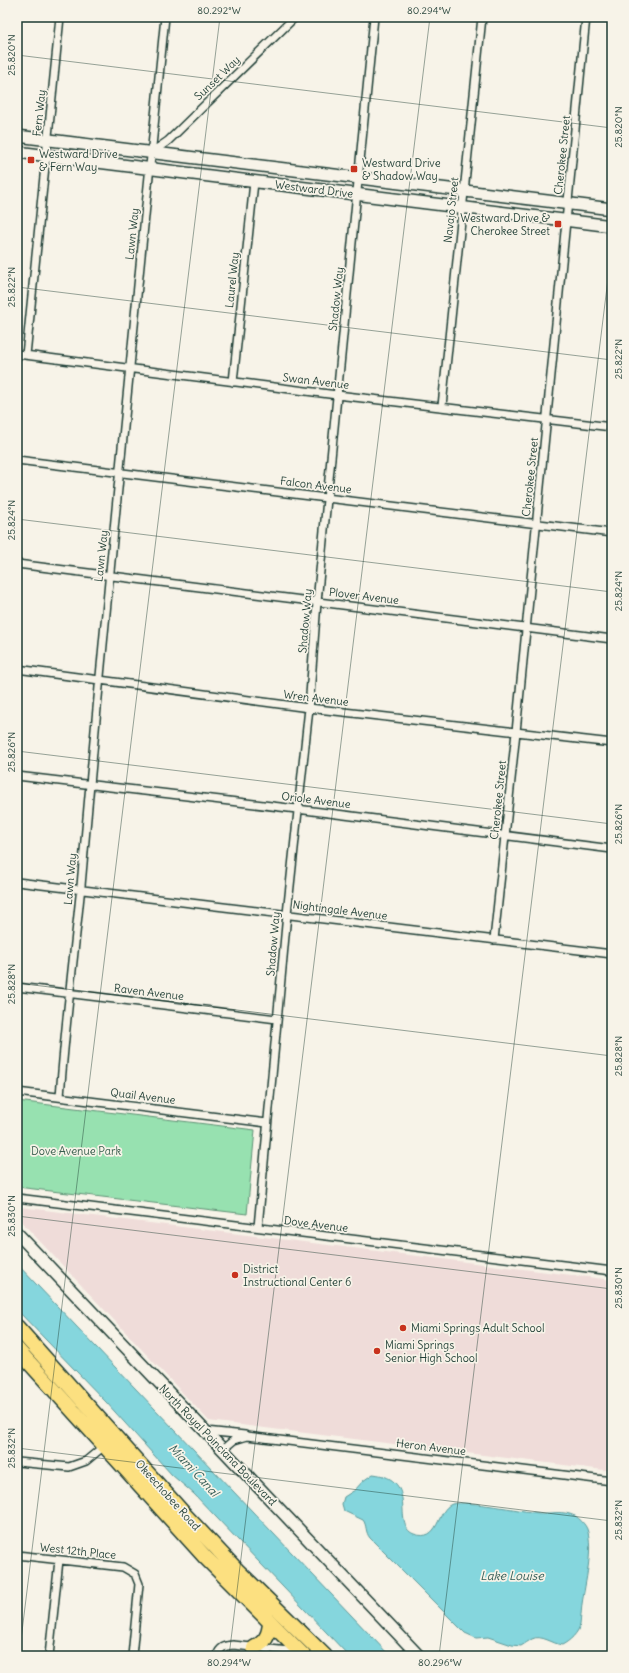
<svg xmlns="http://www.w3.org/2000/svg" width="629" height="1673" font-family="Delius,sans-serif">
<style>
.built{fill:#efdcd9}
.green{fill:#97e1b0;stroke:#5b8f72}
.water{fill:#85d6dd;stroke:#5c9999}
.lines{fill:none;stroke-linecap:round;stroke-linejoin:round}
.street-casing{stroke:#1f3d34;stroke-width:10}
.secondary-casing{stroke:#1f3d34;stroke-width:14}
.highway-casing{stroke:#1f3d34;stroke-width:17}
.street{stroke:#f7f3e8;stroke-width:7}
.secondary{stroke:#f7f3e8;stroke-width:11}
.highway{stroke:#fce080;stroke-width:14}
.ticks{fill:none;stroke:#1f3d34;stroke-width:1;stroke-opacity:0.45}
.poi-dot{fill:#c8321e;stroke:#f7f3e8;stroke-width:1.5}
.labels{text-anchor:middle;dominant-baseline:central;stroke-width:3.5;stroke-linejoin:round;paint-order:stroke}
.street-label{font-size:11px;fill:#1f3d34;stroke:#f7f3e8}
.poi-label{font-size:11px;fill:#1f3d34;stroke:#f7f3e8;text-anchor:start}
.park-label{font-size:11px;fill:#375e4d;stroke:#f7f3e8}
.water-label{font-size:12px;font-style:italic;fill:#335c56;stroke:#f7f3e8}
.neatline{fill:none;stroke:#1f3d34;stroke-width:1.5}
.ticks-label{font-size:10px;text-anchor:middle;fill:#1f3d34}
</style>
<rect width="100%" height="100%" fill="#f7f3e8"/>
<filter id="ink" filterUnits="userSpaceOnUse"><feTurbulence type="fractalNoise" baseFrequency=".025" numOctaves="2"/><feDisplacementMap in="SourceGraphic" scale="8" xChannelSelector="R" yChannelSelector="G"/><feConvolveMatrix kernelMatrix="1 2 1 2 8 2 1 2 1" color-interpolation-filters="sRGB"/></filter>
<g filter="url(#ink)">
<path class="built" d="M20,1207L612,1280V1471L209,1421L17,1217V1209Z"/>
<path class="green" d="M17,1101L255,1130L247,1214L17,1187Z"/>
<path class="water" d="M17,1264L390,1656H349L194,1494L172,1475L106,1402L17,1310Z
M373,1474C421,1479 390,1525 414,1534C440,1543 436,1510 452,1504C468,1500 520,1511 539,1513C552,1514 562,1510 575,1516C579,1518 585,1524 587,1529C594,1549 585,1583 582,1604C581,1611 581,1618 580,1625C578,1633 570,1641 562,1645C553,1644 541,1634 532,1639C528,1641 525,1644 521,1646L512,1645L488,1637L476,1638L465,1633L370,1538C365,1532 367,1525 363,1520L344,1511L342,1504L344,1497L355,1490L363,1481Z"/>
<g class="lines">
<defs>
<path id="street" d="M152,152L168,141L295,17
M17,354L337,395L612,427
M26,355L60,17
M233,382L254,182
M442,406L482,17
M17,460L612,533
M17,564L612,639
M17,669L309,708L612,743
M17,776L297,809L612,849
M17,882L612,954
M494,940L516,732L586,17
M17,987L277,1019
M17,1092L267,1123
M60,1097C65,1026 74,956 81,886C106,596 136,306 165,17
M17,1198L612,1271
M258,1227L287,914L309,708L317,602L374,17
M205,1431L245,1435
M222,1450L234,1440L247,1436L612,1481
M17,1462L69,1467L86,1461L104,1446
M17,1555L123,1567L135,1574L139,1584L132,1656
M49,1656L59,1560
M217,1656C220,1647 224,1646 233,1645L298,1652"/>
<path id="secondary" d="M17,136L612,209
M17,152L612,226
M17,1233L419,1656"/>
<path id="highway" d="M17,1327L185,1515L238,1571L325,1656
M17,1349L205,1557L304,1656
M254,1648C265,1642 269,1636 270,1623"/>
</defs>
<use href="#street" class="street-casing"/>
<use href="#secondary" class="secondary-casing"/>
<use href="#highway" class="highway-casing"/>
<use href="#street" class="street"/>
<use href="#secondary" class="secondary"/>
<use href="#highway" class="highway"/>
</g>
</g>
<path class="ticks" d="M17,55L612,128M17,287L612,360M17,519L612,592M17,751L612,824M17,983L612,1056M17,1216L612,1289M17,1448L612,1521M19,1656L220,17M229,1656L430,17M439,1656L612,246"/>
<g class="poi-dot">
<rect x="27" y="156" width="8" height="8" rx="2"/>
<rect x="350" y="165" width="8" height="8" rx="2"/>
<rect x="554" y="220" width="8" height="8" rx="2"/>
<circle cx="235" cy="1275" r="4"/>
<circle cx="403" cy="1328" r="4"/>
<circle cx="377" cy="1351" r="4"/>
</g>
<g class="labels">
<g class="street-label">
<text transform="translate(217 78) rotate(-44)">Sunset Way</text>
<text transform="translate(39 113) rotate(-84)">Fern Way</text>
<text transform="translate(562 155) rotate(-84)">Cherokee Street</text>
<text transform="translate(314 189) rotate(7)">Westward Drive</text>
<text transform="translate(451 210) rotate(-84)">Navajo Street</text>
<text transform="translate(132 234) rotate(-84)">Lawn Way</text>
<text transform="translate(232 280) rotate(-84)">Laurel Way</text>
<text transform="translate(336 299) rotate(-84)">Shadow Way</text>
<text transform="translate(316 381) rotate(7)">Swan Avenue</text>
<text transform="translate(530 477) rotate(-84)">Cherokee Street</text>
<text transform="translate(316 485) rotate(7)">Falcon Avenue</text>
<text transform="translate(101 556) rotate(-84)">Lawn Way</text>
<text transform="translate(364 596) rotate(7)">Plover Avenue</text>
<text transform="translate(305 621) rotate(-85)">Shadow Way</text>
<text transform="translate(316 698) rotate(7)">Wren Avenue</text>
<text transform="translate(316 800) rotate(7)">Oriole Avenue</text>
<text transform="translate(498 800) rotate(-84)">Cherokee Street</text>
<text transform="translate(70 879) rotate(-85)">Lawn Way</text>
<text transform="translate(340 910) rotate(7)">Nightingale Avenue</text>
<text transform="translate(273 944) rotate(-85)">Shadow Way</text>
<text transform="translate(149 992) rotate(7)">Raven Avenue</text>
<text transform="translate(143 1096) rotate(7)">Quail Avenue</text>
<text transform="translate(316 1224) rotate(7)">Dove Avenue</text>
<text transform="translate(218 1445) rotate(46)">North Royal Poinciana Boulevard</text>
<text transform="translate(431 1447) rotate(7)">Heron Avenue</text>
<text transform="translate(168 1495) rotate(48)">Okeechobee Road</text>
<text transform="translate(78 1551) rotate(6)">West 12th Place</text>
</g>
<g class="poi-label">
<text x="39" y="154">Westward Drive<tspan x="39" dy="13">&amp; Fern Way</tspan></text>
<text x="362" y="163">Westward Drive<tspan x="362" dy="13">&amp; Shadow Way</tspan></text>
<text x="550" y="218" text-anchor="end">Westward Drive &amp;<tspan x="550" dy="13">Cherokee Street</tspan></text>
<text x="243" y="1269">District<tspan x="243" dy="13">Instructional Center 6</tspan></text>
<text x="411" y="1328">Miami Springs Adult School</text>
<text x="385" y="1345">Miami Springs<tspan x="385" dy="13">Senior High School</tspan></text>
</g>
<g class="park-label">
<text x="76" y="1151">Dove Avenue Park</text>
</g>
<g class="water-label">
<text transform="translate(194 1470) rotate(47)">Miami Canal</text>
<text x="512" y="1575">Lake Louise</text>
</g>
</g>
<rect width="629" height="1673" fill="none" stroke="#f7f3e8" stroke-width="44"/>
<rect x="22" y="22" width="585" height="1629" class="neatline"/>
<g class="ticks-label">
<text x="219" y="14">80.292°W</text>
<text x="429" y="14">80.294°W</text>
<text transform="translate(11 55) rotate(-90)" y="4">25.820°N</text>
<text transform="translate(618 127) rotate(-90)" y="4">25.820°N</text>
<text transform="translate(11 287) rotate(-90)" y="4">25.822°N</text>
<text transform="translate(618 359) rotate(-90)" y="4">25.822°N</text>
<text transform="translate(11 520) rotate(-90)" y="4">25.824°N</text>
<text transform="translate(618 591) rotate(-90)" y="4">25.824°N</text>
<text transform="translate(11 752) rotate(-90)" y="4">25.826°N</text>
<text transform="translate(618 824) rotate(-90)" y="4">25.826°N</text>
<text transform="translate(11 984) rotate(-90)" y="4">25.828°N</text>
<text transform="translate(618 1056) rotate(-90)" y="4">25.828°N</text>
<text transform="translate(11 1216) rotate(-90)" y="4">25.830°N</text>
<text transform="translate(618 1288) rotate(-90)" y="4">25.830°N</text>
<text transform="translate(11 1448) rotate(-90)" y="4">25.832°N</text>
<text transform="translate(618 1520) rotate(-90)" y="4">25.832°N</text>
<text x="229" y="1666">80.294°W</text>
<text x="440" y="1666">80.296°W</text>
</g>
</svg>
